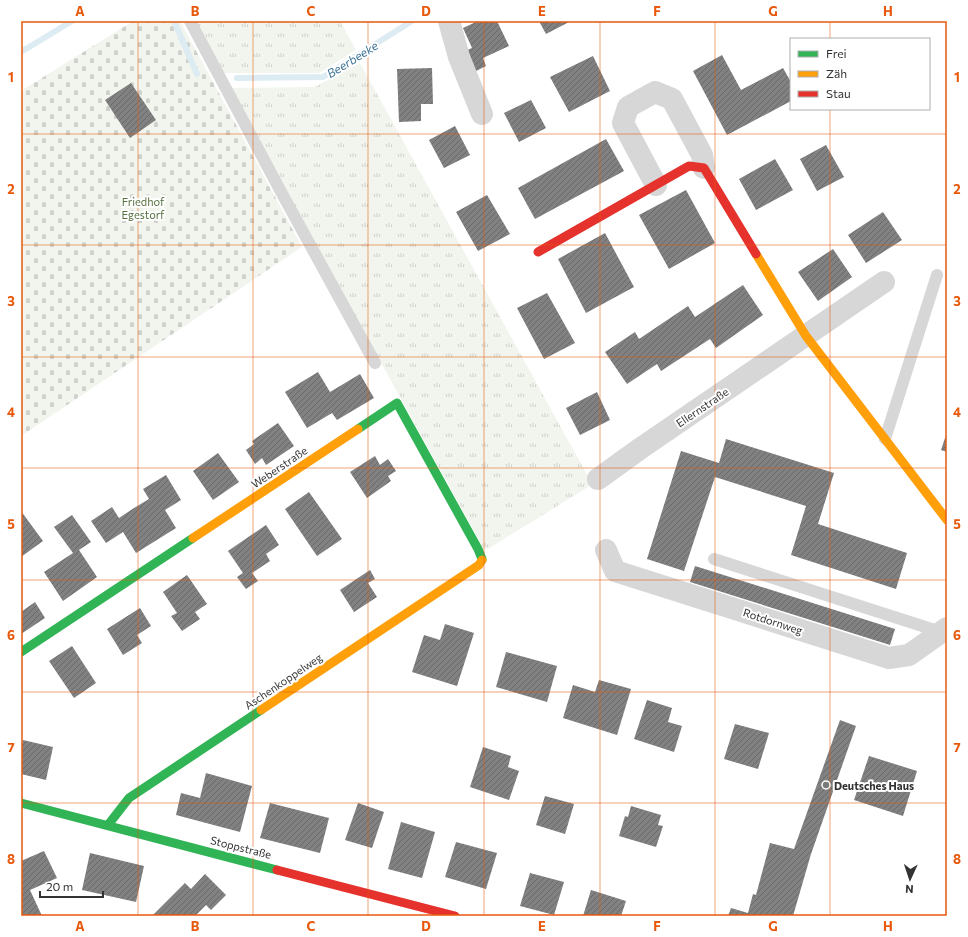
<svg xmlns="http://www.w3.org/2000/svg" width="968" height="937" font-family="Commissioner,sans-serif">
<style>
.grass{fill:url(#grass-tufts)}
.cemetery{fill:url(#cemetery-stones)}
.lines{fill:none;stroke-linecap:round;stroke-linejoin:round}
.stream{stroke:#ddebf3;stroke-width:6}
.building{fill:url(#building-hatch)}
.lane{stroke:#d7d7d7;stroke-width:12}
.street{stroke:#d7d7d7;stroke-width:22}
.fast{stroke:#30b455;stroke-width:9}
.slow{stroke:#ff9f0a;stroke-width:9}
.jam{stroke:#e5322d;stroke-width:9}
.grid{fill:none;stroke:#e8590c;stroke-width:1;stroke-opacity:0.55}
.poi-dot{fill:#7a7a7a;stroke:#fff;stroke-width:1.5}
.labels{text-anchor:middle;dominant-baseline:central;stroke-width:4;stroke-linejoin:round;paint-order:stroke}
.park-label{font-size:11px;fill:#56703f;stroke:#fff}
.street-label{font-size:11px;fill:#333;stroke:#fff}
.poi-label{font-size:11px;font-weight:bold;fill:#333;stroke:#fff;text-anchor:start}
.water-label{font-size:12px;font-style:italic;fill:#3f7597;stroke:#fff}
.neatline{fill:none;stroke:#e8590c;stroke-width:1.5}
.grid-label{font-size:13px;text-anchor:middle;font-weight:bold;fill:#e8590c}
</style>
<defs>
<pattern id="grass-tufts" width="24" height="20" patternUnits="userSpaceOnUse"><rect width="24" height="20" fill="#f1f5ed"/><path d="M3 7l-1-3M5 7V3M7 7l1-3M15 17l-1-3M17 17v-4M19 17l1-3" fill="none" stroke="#cfd2cc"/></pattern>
<pattern id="cemetery-stones" width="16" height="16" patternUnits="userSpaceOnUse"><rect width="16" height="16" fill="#f1f5ed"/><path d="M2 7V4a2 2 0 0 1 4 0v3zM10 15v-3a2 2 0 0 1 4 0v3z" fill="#cfd2cc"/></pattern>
<pattern id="building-hatch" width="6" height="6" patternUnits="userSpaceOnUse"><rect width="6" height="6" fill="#818181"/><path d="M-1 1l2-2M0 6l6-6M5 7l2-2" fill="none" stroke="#6a6a6a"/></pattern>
</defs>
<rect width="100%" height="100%" fill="#fff"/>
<path class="grass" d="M196,21H340L356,50L319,73H224Z
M360,63L591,482L588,487L488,549H484L229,88L315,87Z"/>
<path class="cemetery" d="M133,21H180L302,247L21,436V91Z"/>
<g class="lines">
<path class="stream" d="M174,21L197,74
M21,52L72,21
M237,78L323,77L412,21"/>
</g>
<path class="building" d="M478,21H497L509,46L483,58L486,66L472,73L462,52L472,48L463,28Z
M539,21H571L546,34Z
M722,55L741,90L783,68L791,82V101L727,135L693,71Z
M593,56L610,91L569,112L550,77Z
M432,68L433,104H421V121L399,122L397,69Z
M131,83L156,120L130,138L105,100Z
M531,100L546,128L519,142L504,113Z
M455,126L470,155L444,168L429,140Z
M606,139L624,171L535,219L518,188Z
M826,145L844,177L817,191L800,159Z
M775,159L793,190L756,210L739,179Z
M686,190L715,243L669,269L639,215Z
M487,195L510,234L478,251L456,212Z
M883,212L902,240L866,263L848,235Z
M605,233L634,287L586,313L558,259Z
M833,249L852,277L818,301L798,272Z
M743,285L763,315L716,348L710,339L661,371L657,364L627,384L605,352L635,332L639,339L688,306L695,317Z
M547,293L575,343L544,359L517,308Z
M318,372L330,392L360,374L374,398L337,420L332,413L307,428L285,392Z
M597,392L610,420L580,435L566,408Z
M278,423L294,446L266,465L262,458L255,464L246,450L254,444L252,441Z
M947,432V452L941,450Z
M726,439L834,473L818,524L907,553L896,589L791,555L806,506L715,477L684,571L647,559L681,451L719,463Z
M218,453L239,482L213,500L193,471Z
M375,456L380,465L388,459L396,471L388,476L391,481L367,498L350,472Z
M166,475L181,500L165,510L176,528L136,553L123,532L106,543L91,521L112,507L119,518L134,508L149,499L143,489Z
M309,492L342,539L317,556L285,509Z
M21,511L43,541L21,557Z
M72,515L91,542L79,550L97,577L63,601L44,572L73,553L54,527Z
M266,525L279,545L266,554L270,561L252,573L258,581L246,589L237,577L243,573L228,551Z
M695,566L895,629L890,645L690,582Z
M370,570L375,579L368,583L377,597L354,612L340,590Z
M187,575L207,604L195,612L200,619L182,631L171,616L177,613L163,592Z
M35,602L45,618L21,634V612Z
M140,608L151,626L137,635L142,643L123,655L107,629Z
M445,624L474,633L457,686L412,672L424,635L440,640Z
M72,646L96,683L74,698L49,661Z
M506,652L557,666L547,702L496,687Z
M599,680L631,689L617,735L563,718L573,685L595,692Z
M647,700L672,708L668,722L682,726L674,752L634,739Z
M840,720L856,726L811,854L793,916H728L731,908L748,913L753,894L756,895L770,843L794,849Z
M735,724L769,733L758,769L724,759Z
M23,740L53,747L46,780L21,774V749Z
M483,747L511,756L508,767L519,771L509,800L470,787Z
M869,756L917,771L903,816L854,800Z
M206,773L252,786L240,832L176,815L181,793L200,798Z
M545,796L574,804L565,834L536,825Z
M270,803L329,818L320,853L260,838Z
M358,803L384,812L372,848L345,840Z
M631,806L661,815L658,825L663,826L656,847L619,836L625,816L628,817Z
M401,822L435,832L422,878L388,869Z
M456,842L497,853L486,889L445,877Z
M44,851L57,878L30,890L42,916H21V861Z
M90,853L144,866L136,902L82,890Z
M530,873L564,882L554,915L520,906Z
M205,874L226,895L211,910L206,905L195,916H152L185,883L191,889Z
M591,890L626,901L621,916H583Z"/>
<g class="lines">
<path class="lane" d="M190,21L280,190L375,363
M885,439L937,275
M714,559L941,632"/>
<path class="street" d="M449,21L459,57L482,114
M656,185L623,123L628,107L655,92L672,99L702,155L704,168
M598,479L641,448L884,282
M606,550L615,571L889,658L909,655L947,628"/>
<path class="fast" d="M358,429L397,403L478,549L482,559V560
M21,652L193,538
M21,803L277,870
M108,825L129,798L261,710"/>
<path class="slow" d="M756,254L806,336L947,520
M193,538L358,429
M261,710L479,565L482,560"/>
<path class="jam" d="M538,252L689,166L704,168L756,254
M277,870L455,916"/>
</g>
<path class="grid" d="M138,21V916M253,21V916M368,21V916M484,21V916M600,21V916M715,21V916M830,21V39M830,109V916M21,134H947M21,245H947M21,357H947M21,468H947M21,580H947M21,692H947M21,803H947"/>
<circle class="poi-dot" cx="826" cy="785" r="4"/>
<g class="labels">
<g class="park-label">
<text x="143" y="201">Friedhof<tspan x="143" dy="13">Egestorf</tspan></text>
</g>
<g class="street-label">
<text transform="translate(702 407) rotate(-34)">Ellernstraße</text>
<text transform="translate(279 467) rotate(-34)">Weberstraße</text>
<text transform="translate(773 621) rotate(18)">Rotdornweg</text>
<text transform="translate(283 681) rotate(-34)">Aschenkoppelweg</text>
<text transform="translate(241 847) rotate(14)">Stoppstraße</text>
</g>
<g class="poi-label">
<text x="834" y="785">Deutsches Haus</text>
</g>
<g class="water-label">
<text transform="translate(352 59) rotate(-32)">Beerbeeke</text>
</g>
</g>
<rect width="968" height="937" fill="none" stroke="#ffffff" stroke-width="44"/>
<rect x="790" y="38" width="140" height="72" fill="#ffffff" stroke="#adadad"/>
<rect x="798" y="51" width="20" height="6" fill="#30b455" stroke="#adadad"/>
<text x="826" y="58" font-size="12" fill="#333333">Frei</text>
<rect x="798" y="71" width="20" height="6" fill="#ff9f0a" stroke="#adadad"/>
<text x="826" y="78" font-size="12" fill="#333333">Zäh</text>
<rect x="798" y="91" width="20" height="6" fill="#e5322d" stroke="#adadad"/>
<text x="826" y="98" font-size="12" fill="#333333">Stau</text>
<g transform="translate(910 879) rotate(183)" stroke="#ffffff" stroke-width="3" paint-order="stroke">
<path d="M0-3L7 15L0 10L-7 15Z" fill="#333333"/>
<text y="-6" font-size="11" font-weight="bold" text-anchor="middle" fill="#333333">N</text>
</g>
<path d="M40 891v6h63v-6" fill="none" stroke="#333333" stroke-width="2"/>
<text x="46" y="891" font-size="12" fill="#333333" stroke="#ffffff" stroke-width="3" paint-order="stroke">20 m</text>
<rect x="22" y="22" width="924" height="893" class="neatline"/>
<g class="grid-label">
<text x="80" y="16">A</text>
<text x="195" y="16">B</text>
<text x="311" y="16">C</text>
<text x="426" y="16">D</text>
<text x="542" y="16">E</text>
<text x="657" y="16">F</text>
<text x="773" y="16">G</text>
<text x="888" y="16">H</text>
<text x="11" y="82">1</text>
<text x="957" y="82">1</text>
<text x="11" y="194">2</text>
<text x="957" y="194">2</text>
<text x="11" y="306">3</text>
<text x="957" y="306">3</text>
<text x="11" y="417">4</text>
<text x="957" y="417">4</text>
<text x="11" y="529">5</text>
<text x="957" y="529">5</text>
<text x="11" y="640">6</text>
<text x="957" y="640">6</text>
<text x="11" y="752">7</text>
<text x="957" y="752">7</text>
<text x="11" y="864">8</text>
<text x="957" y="864">8</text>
<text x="80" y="931">A</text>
<text x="195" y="931">B</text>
<text x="311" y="931">C</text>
<text x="426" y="931">D</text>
<text x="542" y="931">E</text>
<text x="657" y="931">F</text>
<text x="773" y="931">G</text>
<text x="888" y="931">H</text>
</g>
</svg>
